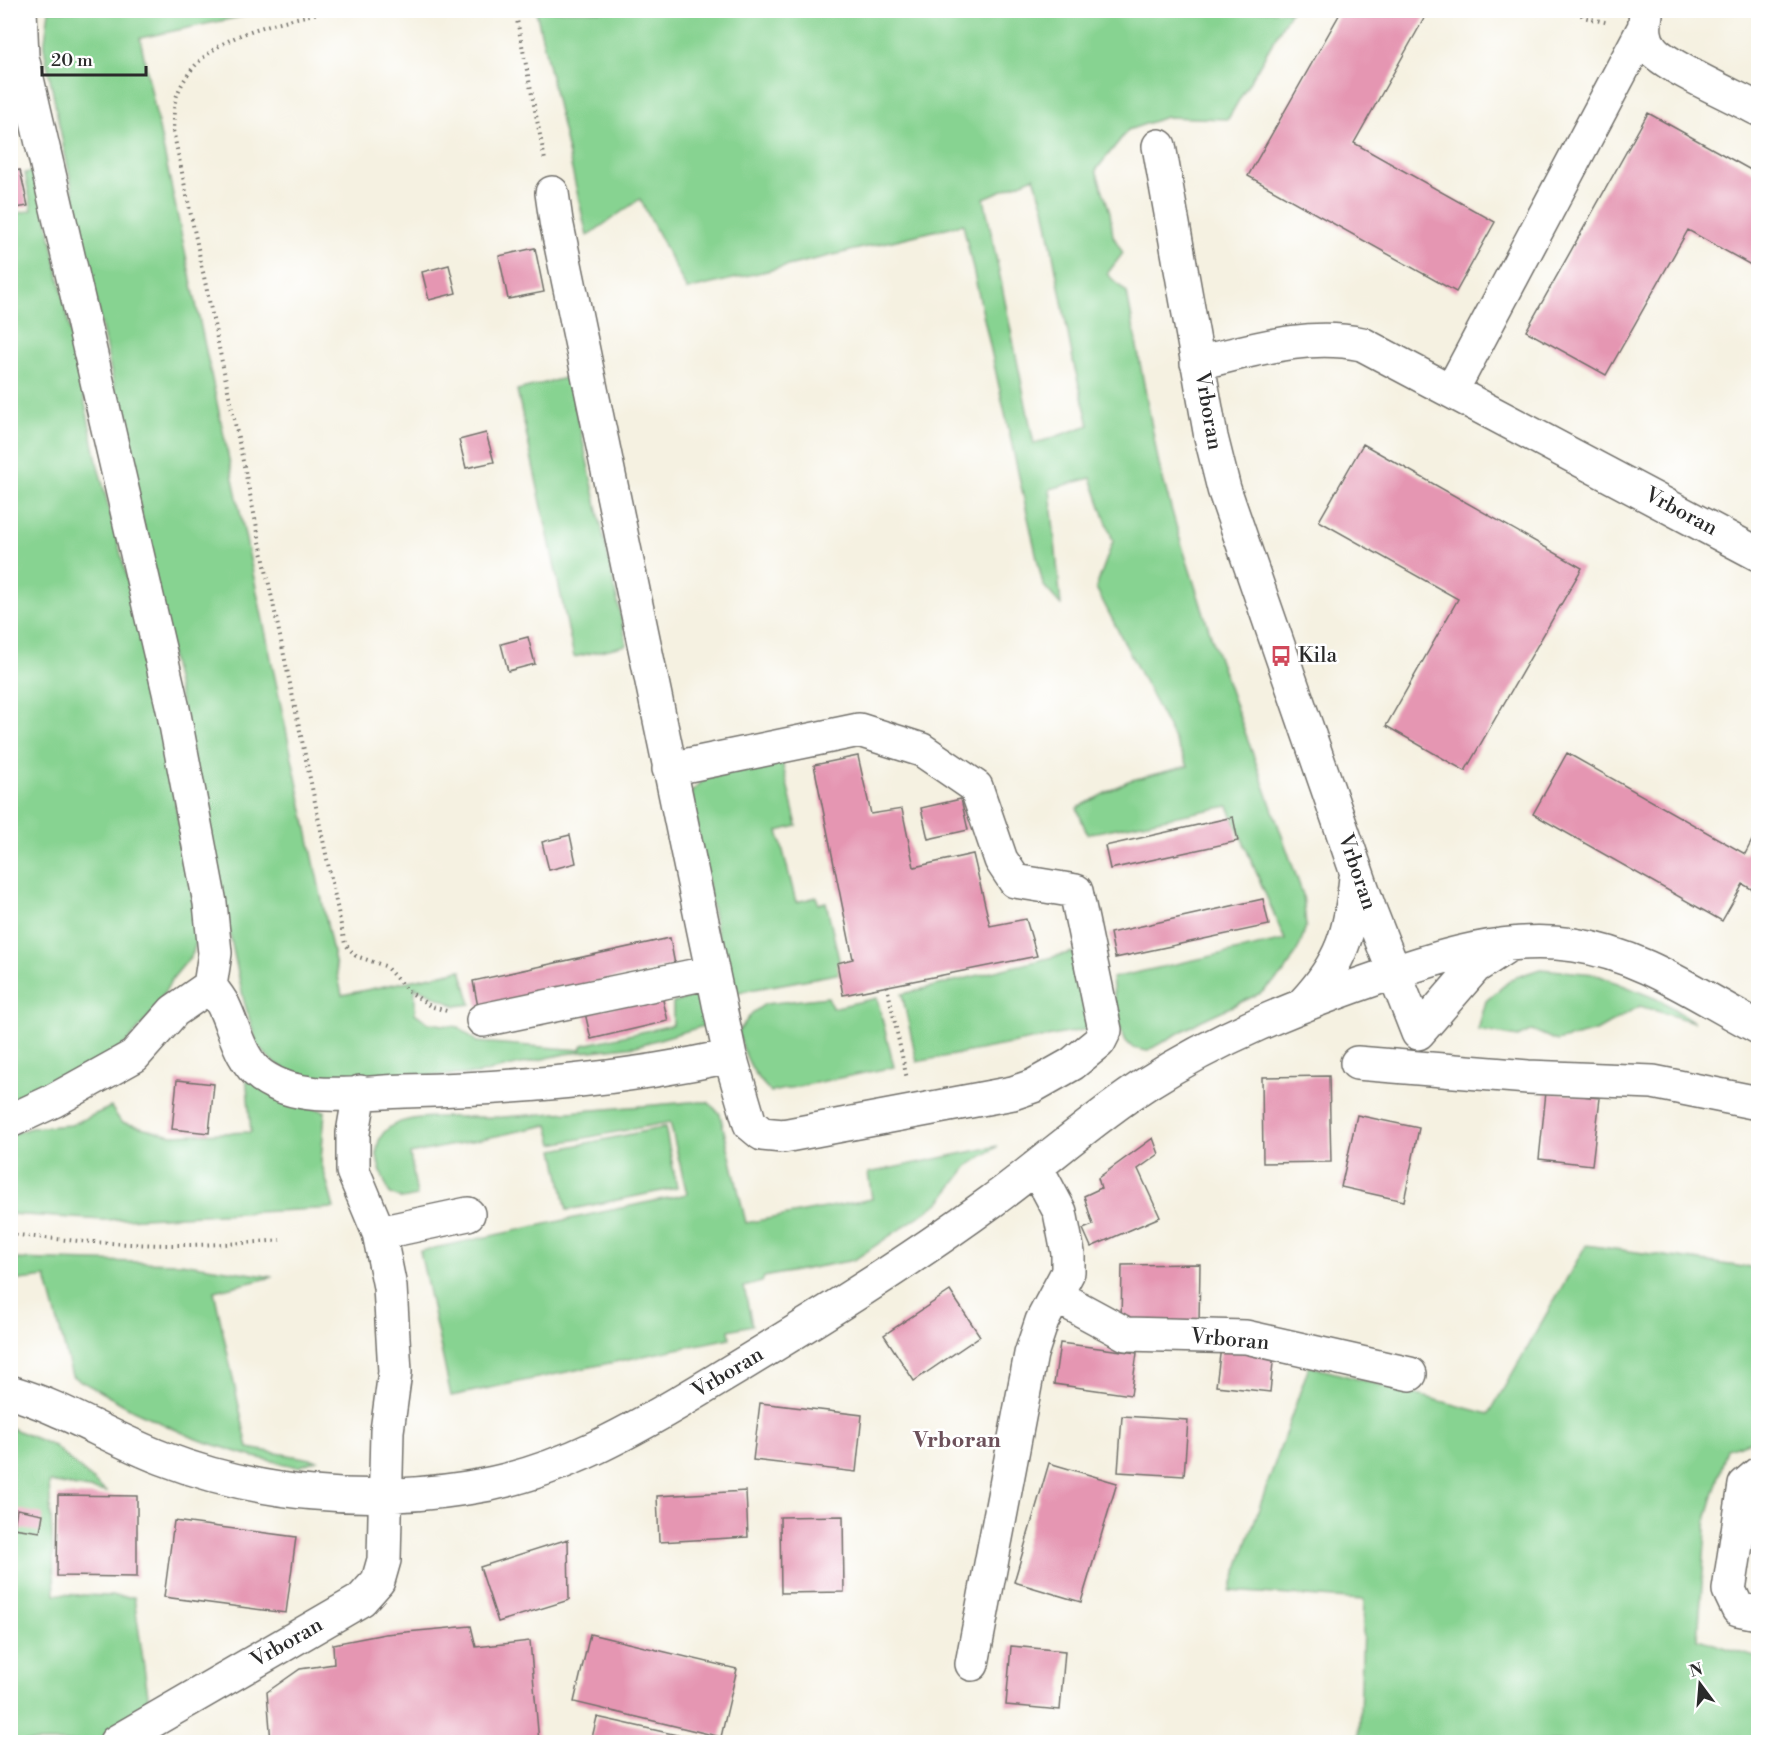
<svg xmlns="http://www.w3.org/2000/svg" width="1769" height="1753" font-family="'Libre Bodoni',serif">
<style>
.green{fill:#87d391;stroke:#597f5e;stroke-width:1.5;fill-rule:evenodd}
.building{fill:#e596b2}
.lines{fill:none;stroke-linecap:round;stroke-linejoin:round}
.minor-casing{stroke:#72706b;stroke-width:36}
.path{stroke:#72706b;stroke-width:4;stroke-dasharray:1.5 4.5;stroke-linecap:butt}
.minor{stroke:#fff;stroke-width:33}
.labels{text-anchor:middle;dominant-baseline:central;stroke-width:5;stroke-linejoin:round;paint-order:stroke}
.street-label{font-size:21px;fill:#2b2b2b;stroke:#fff}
.poi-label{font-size:21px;fill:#2b2b2b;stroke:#fff;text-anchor:start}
.neighbourhood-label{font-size:22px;font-weight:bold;fill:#6c505a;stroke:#fff}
</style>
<rect width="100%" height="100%" fill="#fff"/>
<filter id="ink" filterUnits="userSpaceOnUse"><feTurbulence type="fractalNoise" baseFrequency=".0167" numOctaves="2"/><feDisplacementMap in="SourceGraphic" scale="12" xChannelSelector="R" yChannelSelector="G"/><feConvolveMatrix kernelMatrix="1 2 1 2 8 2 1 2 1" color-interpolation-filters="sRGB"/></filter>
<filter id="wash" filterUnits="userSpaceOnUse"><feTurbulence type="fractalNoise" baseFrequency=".008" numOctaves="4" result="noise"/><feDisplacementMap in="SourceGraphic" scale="24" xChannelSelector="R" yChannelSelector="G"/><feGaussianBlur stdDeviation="1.35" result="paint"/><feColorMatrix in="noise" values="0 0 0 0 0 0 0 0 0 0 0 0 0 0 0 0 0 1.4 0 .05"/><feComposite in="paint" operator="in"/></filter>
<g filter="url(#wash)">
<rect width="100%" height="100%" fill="#f5f1e1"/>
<path class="green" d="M49,11H268L140,38L342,995L461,970L471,1004L456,1006L415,987V1013L429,1023L459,1027L477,1042L581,1050L583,1045L673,1025V1003L697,995L707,1025L636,1046L565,1054L477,1074L318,1081L291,1073L271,1060L257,1045L244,1001L63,144L44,48Z
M536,11H1291L1228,119L1166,117L1128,130L1096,170L1110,212L1113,236L1123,253L1107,274L1127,293L1159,465L1179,536L1214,645L1303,895L1306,926L1300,945L1285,972L1261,993L1202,1020L1147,1051L1133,1048L1126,1041L1117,1021L1112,978L1285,940L1228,806L1087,834L1077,808L1128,781L1188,766L1096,588L1113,541L1091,478L1050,489L1061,605L1043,585L963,224L687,290L640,199L587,236ZM1034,177L1044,207L1074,365L1089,425L1034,444L984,198Z
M37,170L98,466L150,666L199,934L192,955L172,979L154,1011L123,1047L11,1109L10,215L32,210L25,173Z
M569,377L627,645L574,657L517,390Z
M782,762L797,826L778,831L796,902L817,897L818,904L826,902L842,973L728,994L691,792L706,778Z
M1073,952L1088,1029L917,1062L902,994Z
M1540,969L1595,974L1662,1001L1694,1022L1640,1006L1596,1031L1557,1041L1532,1030L1518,1037L1478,1030L1486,1001L1513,978Z
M828,997L832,1008L877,998L894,1067L771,1092C752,1074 745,1057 738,1032L752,1013L765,1004Z
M246,1075L277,1099L325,1111L321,1161L334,1208L104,1220L11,1214V1134L31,1128L71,1125L111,1107L121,1122L172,1135L251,1132Z
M690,1102H708L720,1114L746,1223L872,1199L868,1173L998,1146L968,1166L940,1202L854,1260L764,1277L762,1282L744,1287L752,1325L729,1330L730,1338L451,1396L420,1251L687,1194L670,1122L553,1144L548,1125L410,1154L417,1196L402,1199L390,1194C381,1174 366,1144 390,1127C413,1111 474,1119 503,1117C565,1113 628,1107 690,1102Z
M665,1127L677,1188L567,1210L554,1150Z
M1586,1245L1758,1269V1439L1727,1449L1707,1516L1698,1639L1758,1658V1742H1359L1364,1600L1230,1591L1309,1366L1489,1414Z
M10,1259L181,1263L273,1277L214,1291L248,1448L317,1460L298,1467L250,1456L196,1439L133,1410L72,1376L46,1277L11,1281Z
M11,1428L54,1446L106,1492L49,1482L55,1594L134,1597L150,1709L97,1742H11Z"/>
<g id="blocks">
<path class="building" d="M1342,10H1419L1426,15L1354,143L1495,222L1456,292L1248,176Z
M1648,113L1758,174V269L1688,230L1606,375L1526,331Z
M20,170L28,206L10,209V172Z
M535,248L544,292L508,299L499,256Z
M449,265L456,293L429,300L422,272Z
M486,433L494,462L466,468L459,440Z
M1363,444L1582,568L1465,771L1386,726L1458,599L1319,521Z
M528,637L535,664L508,671L501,644Z
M1567,753L1745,854L1758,829V893L1743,884L1722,921L1533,814Z
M858,756L871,814L902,809L914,867L973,854L990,926L1026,919L1037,956L843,995L837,963L853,959L814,765Z
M961,799L968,830L928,839L921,808Z
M1233,817L1238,841L1110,869L1105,846Z
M570,835L576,863L549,870L542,842Z
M1263,899L1269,925L1115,958L1110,933Z
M670,938L675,965L478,1007L473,981Z
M662,996L668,1021L591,1039L585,1013Z
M1329,1076L1331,1162L1263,1163L1262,1077Z
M177,1080L214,1084L209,1133L172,1129Z
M1546,1092L1600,1098L1592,1165L1539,1159Z
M1357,1115L1419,1128L1404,1201L1341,1187Z
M1153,1138L1159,1154L1138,1169L1160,1217L1091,1247L1083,1229L1093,1225L1084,1196L1101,1188L1098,1178Z
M1200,1264L1199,1325L1121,1324L1122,1265Z
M950,1291L980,1336L914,1381L884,1335Z
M1060,1343L1137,1353L1131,1395L1054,1384Z
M1221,1347L1274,1353L1270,1392L1216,1386Z
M760,1403L862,1415L856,1472L753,1460Z
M1122,1416L1188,1420L1184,1476L1118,1472Z
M1049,1463L1117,1483L1081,1602L1014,1582Z
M746,1491L748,1537L659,1542L657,1496Z
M58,1495L137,1496V1577L57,1576Z
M17,1509L43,1514L40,1532L14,1528Z
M843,1516L844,1592L781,1593L780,1517Z
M174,1521L296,1537L286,1613L164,1597Z
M568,1539L569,1600L498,1622L480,1567Z
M471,1626L476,1647L530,1641L539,1742H271L267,1692L300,1669L334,1664L333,1644L385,1634Z
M590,1634L737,1669L721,1737L574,1702Z
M1011,1646L1065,1651L1060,1710L1006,1705Z
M597,1717L708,1742H591Z"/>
</g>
</g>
<g filter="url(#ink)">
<use href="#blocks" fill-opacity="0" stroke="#72706b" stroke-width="1.5"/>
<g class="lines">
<defs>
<path id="minor" d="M20,10L22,57
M1646,14C1644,26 1643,38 1652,49C1665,66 1736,97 1758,109
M10,60L22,57L173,709L210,903L215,953L210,986C215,993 222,1001 225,1009C235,1031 241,1061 262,1076C302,1104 359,1092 405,1091C515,1088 622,1080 730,1056
M1159,146L1211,437L1224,489L1369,908L1418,1033L1475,967L1504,948
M552,193L556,221L730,1056L750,1124L762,1134L783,1136L1013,1093L1033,1086L1072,1064L1099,1042L1105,1030L1076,891L1015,881L1001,860L976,787L922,750L859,730L669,769
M1197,363C1251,351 1306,332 1362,344L1758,554
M1452,390L1643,30
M1304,1003C1342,962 1351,932 1356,877
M483,1020L712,972
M1357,1063L1528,1077L1653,1082L1758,1103
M10,1121L53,1101L134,1056L174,1011L210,986
M379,1233L468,1214
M1056,1296L1126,1334L1246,1337L1410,1374
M10,1392C64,1408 110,1438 162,1458C258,1495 365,1504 467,1488C558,1475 638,1428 715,1381C809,1324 903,1266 992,1201C1044,1163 1092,1119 1146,1084C1219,1037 1294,1007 1375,979C1439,956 1506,935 1574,945C1643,955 1698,996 1758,1027
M1758,1474L1745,1485L1729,1590L1738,1609L1758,1613
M972,1664L1031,1354L1042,1321L1068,1272V1253L1060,1212L1036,1167
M116,1742L361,1600L378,1581L384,1560L387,1431L395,1372L390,1287L379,1233L353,1171V1133L360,1092"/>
</defs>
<use href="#minor" class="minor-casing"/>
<path class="path" d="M333,10C275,23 198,34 176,98C173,108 174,120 173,130L345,944L356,956L385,966L407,990L430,1006L450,1012
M515,10L545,160
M1578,10L1583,17L1609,23
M887,986L907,1079
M10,1234C100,1245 191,1249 280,1240"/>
<use href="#minor" class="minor"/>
</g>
</g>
<defs>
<symbol id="bus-bare" viewBox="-9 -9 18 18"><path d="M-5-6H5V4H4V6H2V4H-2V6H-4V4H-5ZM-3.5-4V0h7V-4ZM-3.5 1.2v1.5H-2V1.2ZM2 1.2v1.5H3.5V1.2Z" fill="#d1495b" stroke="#fff" stroke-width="2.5" paint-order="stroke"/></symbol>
</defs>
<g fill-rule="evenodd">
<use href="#bus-bare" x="1266" y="641" width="30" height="30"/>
</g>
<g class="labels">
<g class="street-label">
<text transform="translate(1208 411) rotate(80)">Vrboran</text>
<text transform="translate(1681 512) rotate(28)">Vrboran</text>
<text transform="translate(1357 872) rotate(71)">Vrboran</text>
<text transform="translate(1230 1340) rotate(5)">Vrboran</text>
<text transform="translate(728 1373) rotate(-31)">Vrboran</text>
<text transform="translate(287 1643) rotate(-30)">Vrboran</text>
</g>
<g class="poi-label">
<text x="1298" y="656">Kila</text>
</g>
<g class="neighbourhood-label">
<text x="957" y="1440">Vrboran</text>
</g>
</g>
<rect width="1769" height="1753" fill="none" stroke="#fff" stroke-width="36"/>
<g transform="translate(1700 1684) rotate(344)" stroke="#ffffff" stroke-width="4.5" paint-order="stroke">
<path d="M0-4.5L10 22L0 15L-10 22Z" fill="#2b2b2b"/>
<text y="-9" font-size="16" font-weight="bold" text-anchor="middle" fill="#2b2b2b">N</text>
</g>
<path d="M42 66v9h104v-9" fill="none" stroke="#2b2b2b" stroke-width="3"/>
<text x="51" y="66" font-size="18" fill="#2b2b2b" stroke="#ffffff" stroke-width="4.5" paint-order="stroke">20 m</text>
</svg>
